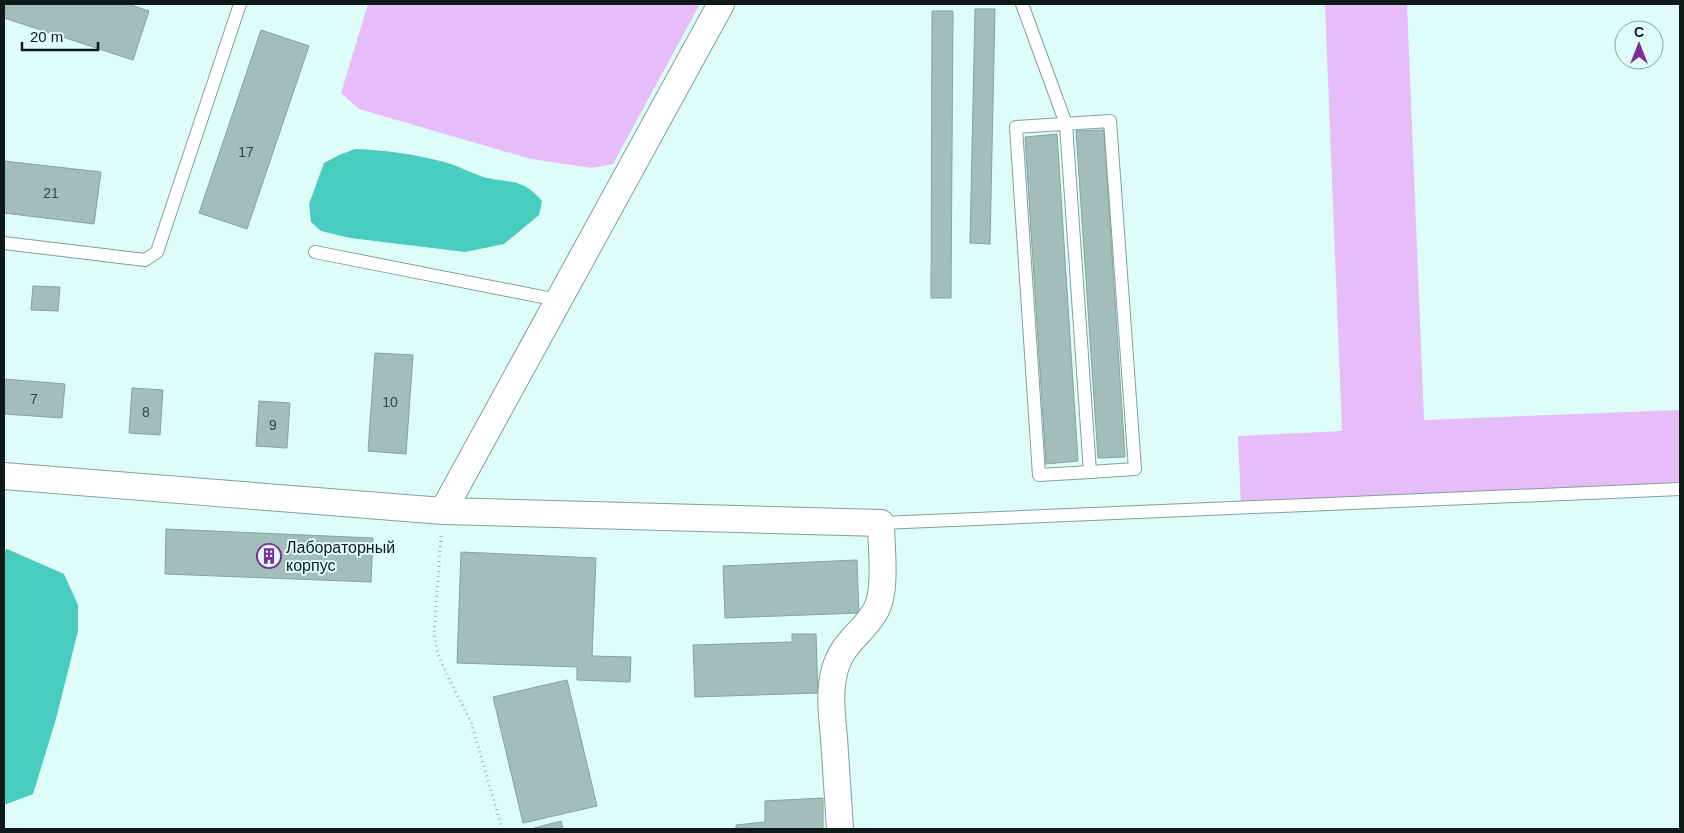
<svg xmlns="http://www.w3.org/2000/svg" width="1684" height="833" font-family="Helvetica,sans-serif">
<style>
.green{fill:#e6bcf9}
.water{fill:#47ccbd}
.building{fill:#a1beb9;stroke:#86a29e}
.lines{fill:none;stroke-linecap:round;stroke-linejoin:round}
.lane-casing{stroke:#839f9a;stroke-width:14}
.street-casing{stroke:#839f9a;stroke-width:28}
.path{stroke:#9fb8b4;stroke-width:3;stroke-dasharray:1 4;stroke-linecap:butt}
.lane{stroke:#fff;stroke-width:12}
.street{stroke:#fff;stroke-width:26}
.labels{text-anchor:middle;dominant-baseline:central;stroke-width:4;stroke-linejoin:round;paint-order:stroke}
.number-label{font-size:14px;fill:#344340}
.poi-label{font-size:16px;fill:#0f1a18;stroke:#defdf8;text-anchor:start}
</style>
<rect width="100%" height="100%" fill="#defdf8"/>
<path class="green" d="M368,4H700L613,164L592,168L531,159L359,109L341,93Z
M1325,4H1430L1407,5L1424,420L1680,410V489L1241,506L1238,436L1342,431Z"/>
<path class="water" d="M355,149C387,150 420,155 451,164C463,168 475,175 487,178C511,183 524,179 542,201L539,215L504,244L465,252L350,238L321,231L311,222L309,204L324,163L339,155Z
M7,549L64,574L78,605V631L56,719L33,794L4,805V551Z"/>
<path class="building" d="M4,4H128L149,11L133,60L4,18Z
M975,9H995L990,244L970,243Z
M932,11H953L951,298H931Z
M261,30L309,46L247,229L199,213Z
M1104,130L1125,457L1098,458L1076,131Z
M1057,134L1078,461L1046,464L1025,137Z
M4,161L101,172L94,224L4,213Z
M33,286L60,287L58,311L31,310Z
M375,353L413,355L406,454L368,451Z
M4,379L65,384L62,418L4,414Z
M132,388L163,390L160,435L129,433Z
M259,401L290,403L287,448L256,446Z
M166,529L373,538L371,582L165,574Z
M461,552L596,558L592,656L631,657L630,682L577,680V667L457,663Z
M857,560L859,613L725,618L723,566Z
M792,634H816L818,693L695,697L693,645L792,642Z
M567,680L597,806L523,823L493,697Z
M823,798V829H736V825L765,822V801Z
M561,821L563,829H535L534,828Z"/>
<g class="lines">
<defs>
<path id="lane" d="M1022,4L1066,124L1090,472L1135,469L1110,121L1016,127L1039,475L1090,472
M4,243L145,260L157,252L240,4
M315,252L558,300
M881,523L1680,489"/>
<path id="street" d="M4,476L443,511L721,4
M443,511L881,523C881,545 887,590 876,610C863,634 841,642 834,673C829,694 832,716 834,738C836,768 838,799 840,829"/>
</defs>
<use href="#lane" class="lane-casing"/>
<use href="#street" class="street-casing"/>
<path class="path" d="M441,536L434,634L438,655L447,675L471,722L502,829"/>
<use href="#lane" class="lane"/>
<use href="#street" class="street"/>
</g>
<defs>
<symbol id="building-ring" viewBox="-11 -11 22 22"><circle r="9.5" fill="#defdf8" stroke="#7e2c9c" stroke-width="1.5"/><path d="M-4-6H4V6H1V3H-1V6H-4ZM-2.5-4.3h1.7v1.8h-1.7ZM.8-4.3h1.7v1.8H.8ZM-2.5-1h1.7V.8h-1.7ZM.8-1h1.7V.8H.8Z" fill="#7e2c9c"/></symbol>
</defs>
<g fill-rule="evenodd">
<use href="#building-ring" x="255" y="542" width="28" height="28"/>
</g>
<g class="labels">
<g class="number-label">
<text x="246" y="152">17</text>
<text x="51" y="193">21</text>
<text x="34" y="399">7</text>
<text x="390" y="402">10</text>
<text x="146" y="412">8</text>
<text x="273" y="425">9</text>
</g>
<g class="poi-label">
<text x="286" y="547">Лабораторный<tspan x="286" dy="18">корпус</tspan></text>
</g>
</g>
<rect width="1684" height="833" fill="none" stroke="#0f1a18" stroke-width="10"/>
<g transform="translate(1639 45)"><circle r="24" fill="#defdf8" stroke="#8ba29e"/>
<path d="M0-4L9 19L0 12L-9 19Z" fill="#7e2c9c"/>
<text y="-8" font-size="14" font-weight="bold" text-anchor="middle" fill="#0f1a18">С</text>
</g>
<path d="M22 42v8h76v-8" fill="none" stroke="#0f1a18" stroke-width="2.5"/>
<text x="30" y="42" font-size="15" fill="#0f1a18" stroke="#defdf8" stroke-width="4" paint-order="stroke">20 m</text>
</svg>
